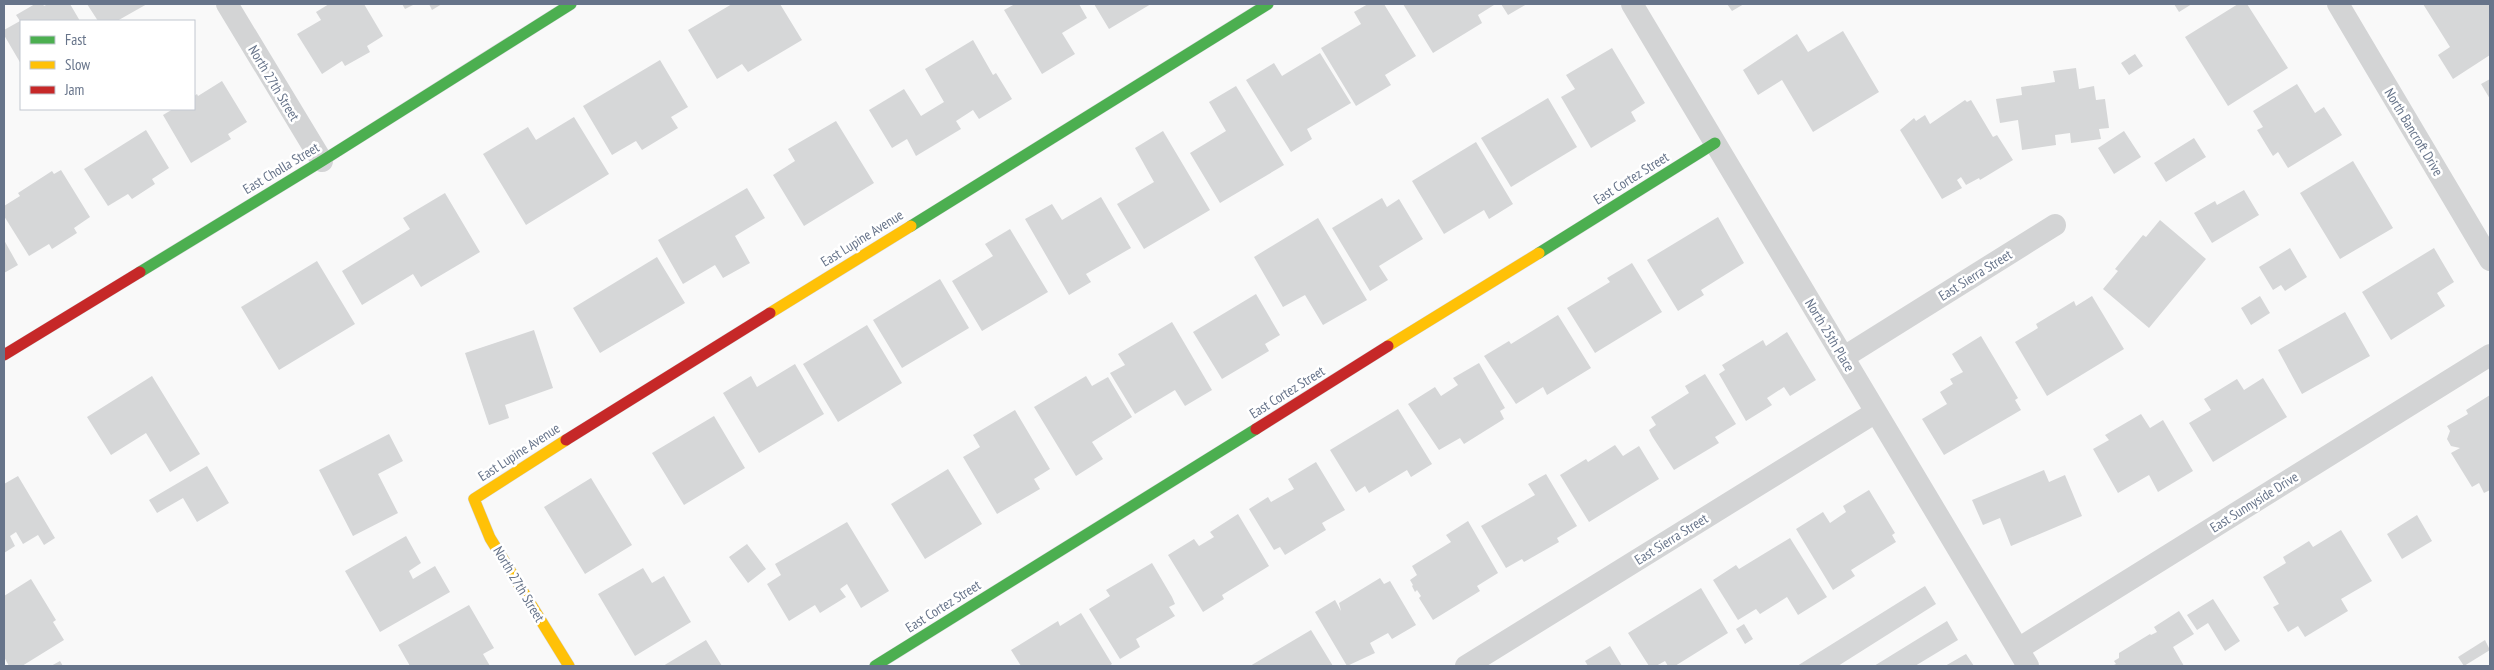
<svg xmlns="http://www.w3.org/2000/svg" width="2494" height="670" font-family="'PT Sans Narrow',sans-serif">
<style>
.building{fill:#d6d7d8}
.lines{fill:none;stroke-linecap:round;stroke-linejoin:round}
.fast-casing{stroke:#d4d6d8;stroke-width:12}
.slow-casing{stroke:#d4d6d8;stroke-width:12}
.jam-casing{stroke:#d4d6d8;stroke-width:12}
.street{stroke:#d3d4d5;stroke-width:22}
.fast{stroke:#4caf50;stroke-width:11}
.slow{stroke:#ffc107;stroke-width:11}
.jam{stroke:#c62828;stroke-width:11}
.labels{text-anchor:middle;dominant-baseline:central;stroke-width:5;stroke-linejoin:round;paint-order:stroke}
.street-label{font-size:14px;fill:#67748a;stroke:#fff}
</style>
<rect width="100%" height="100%" fill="#f9f9f9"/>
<path class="building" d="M35,4H43L44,6L48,4H70L80,21H21V64L4,35V30L20,21L16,15Z
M87,4H147L117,21H98Z
M329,4H364L383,36L367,46L370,52L345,66L342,61L322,74L297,34L321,20L316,12Z
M402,4H415L405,9Z
M429,4H442L432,10Z
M732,4H780L802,40L748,72L742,64L717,79L688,30Z
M1015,4H1079L1087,18L1062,33L1075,54L1042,74L1004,10Z
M1094,4H1151L1109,29Z
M1368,4H1384L1416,56L1385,75L1391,85L1356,106L1321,48L1361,24L1354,12Z
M1403,4H1493L1494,5L1478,15L1482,23L1433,53Z
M1501,4H1527L1508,15Z
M1727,4H1744L1732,11Z
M2174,4H2192L2179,12Z
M2238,4H2247L2288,68L2228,106L2185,37Z
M2423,4H2490V55L2453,79L2438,55L2450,47Z
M1843,31L1879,92L1813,132L1782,80L1758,95L1743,70L1797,34L1808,52Z
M973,40L993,75L996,73L1012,99L979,119L973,110L956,121L961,129L916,156L907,139L892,148L869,110L904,89L921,116L944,102L925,69Z
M1612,48L1645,103L1631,112L1636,121L1591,148L1561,97L1575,89L1566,75Z
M1320,53L1351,103L1307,129L1312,139L1291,152L1246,80L1274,63L1282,76Z
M2135,54L2143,66L2129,75L2121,63Z
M660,60L688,107L671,117L678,128L642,150L636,141L612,155L583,106Z
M2076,68L2079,89L2094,86L2096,100L2105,99L2109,128L2099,129L2101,139L2071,143L2070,133L2055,135L2056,145L2022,150L2018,120L2000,123L1996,99L2022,95L2021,87L2055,82L2053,71Z
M2490,79V99L2481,84Z
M222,81L247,122L228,134L231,139L191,163L163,115L173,109H194V96L197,94L198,96Z
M2297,84L2315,113L2324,107L2342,135L2288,168L2278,152L2273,156L2257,130L2263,127L2253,111Z
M1236,86L1284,165L1220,203L1190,153L1226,131L1209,102Z
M1548,98L1577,147L1511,187L1481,138Z
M1965,100L1967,102L1971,100L1993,137L1997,135L2013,160L1980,180L1979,178L1966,185L1961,177L1957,180L1962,188L1942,199L1900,130L1914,118L1916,121L1925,115L1930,124Z
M574,117L609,174L526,225L483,154L528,127L536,140Z
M836,121L874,183L804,226L773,175L795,161L788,149Z
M146,130L169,168L152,179L155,184L132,199L128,194L108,206L84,169Z
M1163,131L1210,210L1144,249L1117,204L1154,182L1135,148Z
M2124,131L2141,157L2114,174L2098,148Z
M2194,138L2206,157L2166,182L2154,163Z
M1476,142L1513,204L1489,219L1484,210L1444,234L1412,181Z
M2353,161L2393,228L2340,259L2300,193Z
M61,170L90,217L74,228L77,233L52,249L49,244L29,256L4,216V206L20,196L18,193L52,171L54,174Z
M747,188L765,218L735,236L750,263L723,278L715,265L683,284L658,240Z
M2244,190L2259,215L2212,243L2194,213L2215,201L2217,205Z
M445,193L480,252L421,287L413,274L362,305L342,271L410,229L403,218Z
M1101,197L1131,248L1086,274L1091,282L1069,295L1025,219L1052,204L1062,220Z
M1382,198L1387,207L1399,199L1423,239L1379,266L1388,280L1370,291L1332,228Z
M1718,217L1744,263L1701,290L1704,295L1678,311L1647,260Z
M1318,218L1367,300L1323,325L1305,295L1283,307L1254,257Z
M2160,220L2206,259L2149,328L2103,289L2118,271L2115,269L2143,235L2146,237Z
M1010,229L1048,292L982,331L952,281L993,256L985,244Z
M4,240L18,265L4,273Z
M2290,248L2307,277L2285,291L2281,285L2273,290L2259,267Z
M2434,248L2454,282L2437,293L2445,306L2391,340L2362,292Z
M657,257L685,303L600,353L573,308Z
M317,261L355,324L279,370L241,307Z
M1632,263L1662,312L1595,353L1567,308L1610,282L1607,278Z
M940,279L969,328L902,368L873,320Z
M1256,294L1280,335L1265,344L1269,351L1222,379L1193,332Z
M2092,296L2124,349L2047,396L2015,342L2038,328L2036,324L2074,301L2076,306Z
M2260,296L2270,313L2251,325L2241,308Z
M2345,312L2370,356L2302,394L2278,350Z
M1558,315L1591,368L1547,395L1543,387L1516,404L1484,356L1509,341L1511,344Z
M1172,322L1212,390L1185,406L1175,390L1135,414L1110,373L1125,365L1118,354Z
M867,325L902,383L838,422L803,364Z
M534,330L553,388L505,405L509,418L489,425L465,353Z
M1787,332L1816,380L1790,396L1784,387L1767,398L1772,405L1746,421L1719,374L1725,370L1722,365L1763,340L1766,346Z
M1981,336L2018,398L2015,400L2021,410L1944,455L1922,419L1947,404L1940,392L1953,384L1950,379L1963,372L1952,354Z
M1479,363L1505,408L1500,411L1504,419L1464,444L1460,438L1439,450L1408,404L1435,387L1441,396L1458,385L1453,378Z
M795,364L824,414L759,453L723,393L751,376L757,387Z
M1705,374L1736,424L1715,437L1719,443L1674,470L1652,436L1649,430L1656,425L1651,417L1689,393L1685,386Z
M152,376L200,454L170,472L146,433L111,455L87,417Z
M1086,376L1092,386L1108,377L1132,417L1092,442L1103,459L1076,476L1034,407Z
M2263,378L2287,417L2213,462L2189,423L2211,410L2204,399L2237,379L2244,390Z
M2490,395V490L2484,493L2479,483L2472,487L2451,453L2460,448L2451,446L2447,439L2450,431L2447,426L2468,414L2466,410Z
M1398,409L1432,464L1411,477L1407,470L1369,493L1365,486L1356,492L1330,450Z
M1015,410L1050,469L1034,479L1040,489L997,514L963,457L980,447L973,435Z
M2141,414L2150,428L2163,420L2193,471L2158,492L2149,475L2118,493L2093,449L2109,440L2105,435Z
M714,416L745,468L684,505L652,453Z
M389,434L403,461L378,474L398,513L353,536L319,470Z
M1615,445L1623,456L1639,446L1659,479L1589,522L1560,475L1586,459L1588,462Z
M1316,462L1345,510L1322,523L1326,530L1285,555L1280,547L1274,550L1249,509L1268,497L1271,502L1294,489L1288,479Z
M207,466L229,503L197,522L183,498L157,513L149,500Z
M948,469L982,524L925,559L891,504Z
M2044,470L2049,482L2065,475L2082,516L2011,546L2000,518L1983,525L1972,500Z
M1546,474L1577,526L1557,538L1559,542L1524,562L1522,559L1506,568L1481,526L1535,495L1528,484Z
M18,476L55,538L44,545L38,535L23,544L16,532L10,536L15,546L4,553V484Z
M591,478L632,545L585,574L544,507Z
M1869,490L1895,533L1892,535L1896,542L1851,570L1855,576L1833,590L1796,529L1823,512L1830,523L1846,512L1843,506Z
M1238,514L1269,566L1222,595L1224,599L1203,612L1168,555L1194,539L1199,546L1214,537L1210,532Z
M2417,515L2432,541L2402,559L2387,534Z
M1468,521L1498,573L1477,586L1480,591L1433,620L1419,598L1421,596L1417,590L1415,592L1412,586L1413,585L1410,580L1417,575L1412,566L1451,542L1446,535Z
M847,522L889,591L861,608L847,584L840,589L846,597L820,613L815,605L789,621L767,584L781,575L775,564Z
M2341,530L2372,581L2341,599L2348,611L2305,637L2298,626L2288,632L2273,607L2279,604L2263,577L2286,563L2283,557L2309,541L2313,547Z
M406,536L421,563L409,571L413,579L435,566L450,592L380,632L345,571Z
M1790,538L1827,597L1798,615L1787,597L1760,614L1756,609L1738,620L1713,580L1736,565L1739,569Z
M747,544L766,569L748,583L729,557Z
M1152,563L1172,597L1175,604L1169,607L1175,616L1136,639L1140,647L1120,659L1089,609L1110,596L1106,590Z
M643,568L652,583L664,576L691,622L635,656L598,594Z
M1380,578L1384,584L1390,581L1416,625L1392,639L1388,633L1370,643L1375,653L1347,666L1315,612L1335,600L1341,611L1339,603Z
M31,579L56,620L53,622L64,640L22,666H9L4,657V596Z
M1925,586L1936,604L1838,666H1797Z
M1701,588L1728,633L1675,666H1668L1665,661L1656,666H1649L1628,633Z
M2213,599L2240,641L2225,651L2208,623L2197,630L2187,615Z
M469,605L494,648L483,654L490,666H410L398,645Z
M2179,611L2194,634L2173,647L2184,666H2112L2116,664L2114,661L2119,658V653L2150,634L2151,635L2157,632L2154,627Z
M1081,613L1112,664L1109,666H1021L1011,650L1058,621L1060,626Z
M1947,621L1958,640L1915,666H1874Z
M1744,624L1753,639L1745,644L1736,629Z
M1311,630L1333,666H1250Z
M706,640L722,666H663Z
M2485,640L2490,650L2464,666L2458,657Z
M1610,646L1622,666H1588L1585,661Z
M1966,654L1974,666H1945Z
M60,661L63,666H51Z"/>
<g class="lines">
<defs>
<path id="fast" d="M911,226L1268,4
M1539,253L1715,143
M140,272L322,161L571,4
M875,666L1256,429"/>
<path id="slow" d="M770,313L911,226
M1388,346L1539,253
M566,440L474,499L490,538L569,666"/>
<path id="jam" d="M4,355L140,272
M1256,429L1388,346
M566,440L770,313"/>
</defs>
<use href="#fast" class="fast-casing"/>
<use href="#slow" class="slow-casing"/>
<use href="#jam" class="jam-casing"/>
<path class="street" d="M227,4L322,161
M1632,4L2028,666
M2338,4L2490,260
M1844,357L2055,225
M2018,649L2490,355
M1466,666L1876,412"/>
<use href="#fast" class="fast"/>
<use href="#slow" class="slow"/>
<use href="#jam" class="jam"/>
</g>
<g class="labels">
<g class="street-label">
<text transform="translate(274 83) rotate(59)">North 27th Street</text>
<text transform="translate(2414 132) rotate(59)">North Bancroft Drive</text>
<text transform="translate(281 168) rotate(-31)">East Cholla Street</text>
<text transform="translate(1631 178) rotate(-32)">East Cortez Street</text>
<text transform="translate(862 238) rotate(-32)">East Lupine Avenue</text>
<text transform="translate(1975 275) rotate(-32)">East Sierra Street</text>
<text transform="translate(1830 335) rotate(59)">North 25th Place</text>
<text transform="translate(1287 392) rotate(-32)">East Cortez Street</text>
<text transform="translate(519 452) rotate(-33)">East Lupine Avenue</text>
<text transform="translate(2254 502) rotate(-32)">East Sunnyside Drive</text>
<text transform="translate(1671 539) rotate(-32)">East Sierra Street</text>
<text transform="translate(519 584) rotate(59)">North 27th Street</text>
<text transform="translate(943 606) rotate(-32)">East Cortez Street</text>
</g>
</g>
<rect width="2494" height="670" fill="none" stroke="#67748a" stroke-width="10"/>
<rect x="20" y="20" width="175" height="90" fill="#ffffff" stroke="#c2c7d0"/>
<rect x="30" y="36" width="25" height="8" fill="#4caf50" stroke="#c2c7d0"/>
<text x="65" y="45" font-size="15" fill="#67748a">Fast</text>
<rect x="30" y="61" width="25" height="8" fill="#ffc107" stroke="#c2c7d0"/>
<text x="65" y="70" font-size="15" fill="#67748a">Slow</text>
<rect x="30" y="86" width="25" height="8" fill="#c62828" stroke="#c2c7d0"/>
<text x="65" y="95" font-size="15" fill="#67748a">Jam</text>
</svg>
